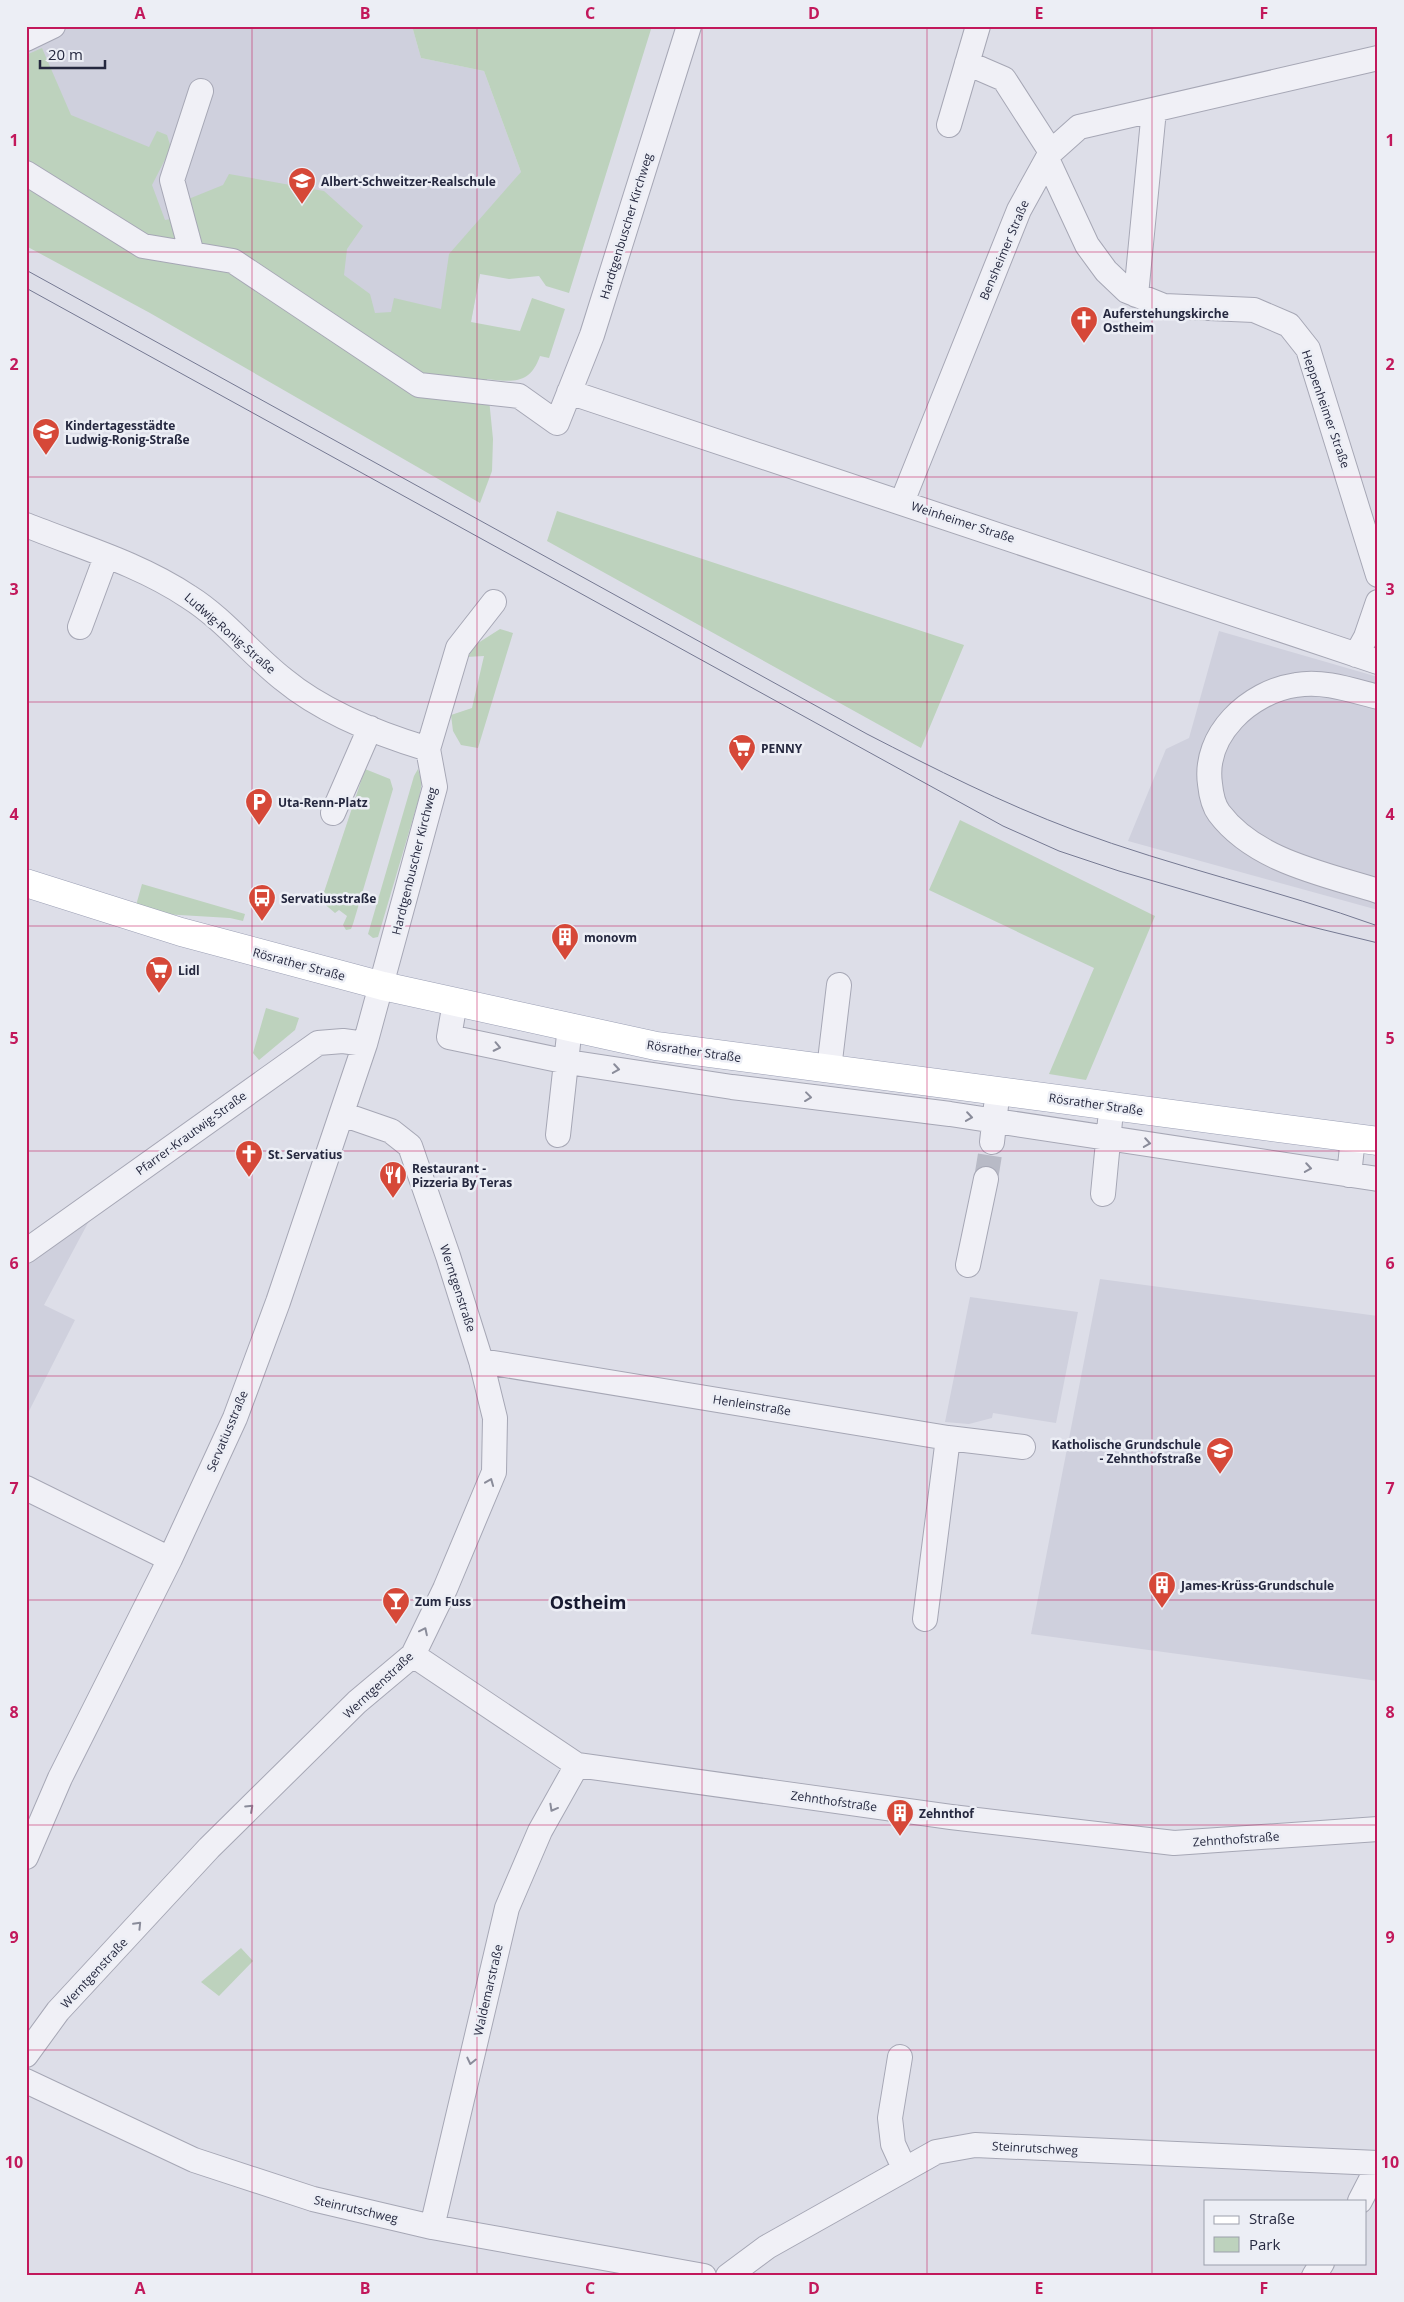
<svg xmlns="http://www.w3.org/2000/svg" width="1404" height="2302" font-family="'Open Sans',sans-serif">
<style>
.built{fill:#cfd0dd}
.green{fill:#bdd2bd}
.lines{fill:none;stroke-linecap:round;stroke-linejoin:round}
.minor-tunnel{stroke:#b8bac6;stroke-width:24;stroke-dasharray:24 12;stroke-linecap:butt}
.minor-casing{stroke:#a6a7b5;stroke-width:26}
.major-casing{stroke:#9b9fb4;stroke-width:29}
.minor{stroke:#f0f0f6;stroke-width:24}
.major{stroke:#fff;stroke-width:28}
.tram{stroke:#757992;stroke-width:1}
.oneway{stroke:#8a8c9a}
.grid{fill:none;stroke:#c2185b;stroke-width:1;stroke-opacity:0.55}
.labels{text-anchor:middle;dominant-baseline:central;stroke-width:5;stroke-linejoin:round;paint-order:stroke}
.poi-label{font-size:12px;font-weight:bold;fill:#25283f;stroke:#eceef5;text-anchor:start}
.street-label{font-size:12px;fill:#25283f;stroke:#eceef5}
.district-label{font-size:18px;font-weight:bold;fill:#181a30;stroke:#eceef5}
.neatline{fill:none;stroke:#c2185b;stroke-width:2}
.grid-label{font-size:16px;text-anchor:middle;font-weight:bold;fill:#c2185b}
</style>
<rect width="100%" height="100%" fill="#dddee8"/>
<path class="built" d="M26,26H412L421,58L484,71L521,172L480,274L471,321L487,378L26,163Z
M1219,631L1378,677V910L1128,841L1166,749L1189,738Z
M96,1208L44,1305L75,1320L26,1417V1261Z
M1100,1279L1378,1316V1681L1031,1634Z
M970,1297L1078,1312L1056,1423L993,1413L992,1418L969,1424L945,1422Z"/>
<path class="green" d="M412,26H652L569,293L546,286L539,276L509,279L480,274L471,322L520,331L532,298L565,309L549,358L540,356C530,385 512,382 487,379L493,439L492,471L480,503L150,313L26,246V55L42,48L71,115L149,147L157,131L167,135L171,148L152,185L165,220L171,219L186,200L223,185L229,174L324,191L363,226L347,249L344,275L370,294L375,313L391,312L394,298L441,309L449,254L521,172L484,71L421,58Z
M557,511L964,645L921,748L547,541Z
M500,629L513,633L478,748L461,745L453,731L451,715L472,708L484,656L466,657L478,643Z
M365,769L390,779L393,789L353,924L351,929L346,930L343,925L347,916L339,910L335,913L321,901Z
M418,769L422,782L419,798L378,937L373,938L368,934L414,776Z
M960,820L1155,916L1086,1080L1049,1074L1094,968L929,890Z
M142,884L245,914L243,921L230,918L163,914L135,909Z
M266,1008L299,1018L295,1030L259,1060L253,1053Z
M241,1948L253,1961L219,1996L201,1982Z"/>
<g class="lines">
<path class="minor-tunnel" d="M986,1179L992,1142"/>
<defs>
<path id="minor" d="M26,39L53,26
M967,63L1004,79L1051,152
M949,125L978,26
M1048,161L1087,245L1106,271L1127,291L1164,306L1254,310L1289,325L1308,349L1378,575
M26,173L143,246L233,261L419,385L519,396L557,423L592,335L689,26
M192,254L172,180L201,91
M1136,295L1154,110
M569,392L1378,662
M902,502L1019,210L1051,152L1079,127L1378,58
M26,525C81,547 140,564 189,597C224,619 250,653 283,679C324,713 378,734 428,749
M80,627L106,557
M1356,655L1366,637L1378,602
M1378,697C1351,690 1323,680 1296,685C1249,692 1203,735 1210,784C1211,794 1213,805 1219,813C1255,861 1324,874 1378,891
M333,813L370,728
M455,1002L449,1037L568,1062L732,1087L950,1114L1378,1179
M829,1069L839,985
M558,1135L570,1026
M992,1142L996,1106
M1349,1175L1353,1138
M1103,1194L1110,1121
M26,1251L318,1043L343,1041L365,1044
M968,1265L986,1179
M481,1361L948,1438L1023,1447
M26,1488L170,1559
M925,1619L948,1438
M413,1655L577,1765L951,1817L1174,1843L1378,1829
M26,1857L60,1778L170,1559L235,1418L278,1302L365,1044L435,787L428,749L458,648L494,602
M26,2055L58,2011L209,1848L357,1702L413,1655L445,1589L494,1472L495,1418L481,1361L448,1256L410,1146L391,1131L342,1114
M900,2057L890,2118L893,2144L904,2168
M26,2081L194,2160L313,2199L432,2227L704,2276
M1360,2201L1378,2166
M432,2227L507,1908L540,1831L577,1765
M728,2276L767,2247L936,2152L975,2145L1378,2163
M1314,2276L1322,2263"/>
<path id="major" d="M26,883L181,932L383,986L656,1046L1378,1141"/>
</defs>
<use href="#minor" class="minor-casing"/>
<use href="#major" class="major-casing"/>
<use href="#minor" class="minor"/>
<use href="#major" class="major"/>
<path class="tram" d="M26,270L867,734C935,769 1002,803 1074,830C1173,867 1278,890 1378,926
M26,288L1003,826L1059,851L1119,871L1308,926L1378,943"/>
</g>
<defs><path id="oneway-chevron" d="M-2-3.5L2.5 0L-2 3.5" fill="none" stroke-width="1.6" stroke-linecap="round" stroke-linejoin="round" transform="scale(1.25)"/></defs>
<g class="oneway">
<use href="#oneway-chevron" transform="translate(497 1047) rotate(12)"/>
<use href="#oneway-chevron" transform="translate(616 1069) rotate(9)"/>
<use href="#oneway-chevron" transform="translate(808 1097) rotate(7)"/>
<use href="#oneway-chevron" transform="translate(969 1117) rotate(8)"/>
<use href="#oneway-chevron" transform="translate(1147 1143) rotate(9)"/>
<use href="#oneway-chevron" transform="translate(1308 1168) rotate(9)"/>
<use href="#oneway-chevron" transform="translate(490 1482) rotate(-68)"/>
<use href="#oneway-chevron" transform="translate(424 1631) rotate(-64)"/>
<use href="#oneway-chevron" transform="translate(250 1808) rotate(-43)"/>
<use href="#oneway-chevron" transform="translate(553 1808) rotate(119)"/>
<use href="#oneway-chevron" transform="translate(138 1925) rotate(-46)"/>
<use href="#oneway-chevron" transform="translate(471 2061) rotate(103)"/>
</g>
<path class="grid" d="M252,26V2276M477,26V2276M702,26V2276M927,26V2276M1152,26V2276M26,252H1378M26,477H1378M26,702H1378M26,926H1378M26,1151H1378M26,1376H1378M26,1600H1378M26,1825H1378M26,2050H1378"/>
<defs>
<symbol id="school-pin" viewBox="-11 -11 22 30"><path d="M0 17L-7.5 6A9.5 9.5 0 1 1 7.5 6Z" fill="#d64838" stroke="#eceef5"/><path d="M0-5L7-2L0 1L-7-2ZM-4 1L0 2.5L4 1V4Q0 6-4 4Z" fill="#fff"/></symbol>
<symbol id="church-pin" viewBox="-11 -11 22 30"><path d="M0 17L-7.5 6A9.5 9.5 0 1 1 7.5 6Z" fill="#d64838" stroke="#eceef5"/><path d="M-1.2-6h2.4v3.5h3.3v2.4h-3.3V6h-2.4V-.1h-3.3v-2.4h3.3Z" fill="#fff"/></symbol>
<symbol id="supermarket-pin" viewBox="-11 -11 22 30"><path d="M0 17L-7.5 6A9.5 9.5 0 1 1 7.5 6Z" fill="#d64838" stroke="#eceef5"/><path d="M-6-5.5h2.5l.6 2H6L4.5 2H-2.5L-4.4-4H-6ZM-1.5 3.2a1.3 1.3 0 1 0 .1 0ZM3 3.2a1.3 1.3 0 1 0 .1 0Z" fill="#fff"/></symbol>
<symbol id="parking-pin" viewBox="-11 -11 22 30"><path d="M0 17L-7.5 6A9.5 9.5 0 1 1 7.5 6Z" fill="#d64838" stroke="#eceef5"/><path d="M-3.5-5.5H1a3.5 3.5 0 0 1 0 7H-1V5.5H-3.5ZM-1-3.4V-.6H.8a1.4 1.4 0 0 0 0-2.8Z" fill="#fff"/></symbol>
<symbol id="bus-pin" viewBox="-11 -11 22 30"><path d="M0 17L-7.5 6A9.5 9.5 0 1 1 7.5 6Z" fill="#d64838" stroke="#eceef5"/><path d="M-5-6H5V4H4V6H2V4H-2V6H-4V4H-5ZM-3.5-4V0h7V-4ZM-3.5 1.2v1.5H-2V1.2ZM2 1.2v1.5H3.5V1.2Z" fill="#fff"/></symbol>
<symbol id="building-pin" viewBox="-11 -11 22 30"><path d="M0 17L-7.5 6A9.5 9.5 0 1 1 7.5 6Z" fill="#d64838" stroke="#eceef5"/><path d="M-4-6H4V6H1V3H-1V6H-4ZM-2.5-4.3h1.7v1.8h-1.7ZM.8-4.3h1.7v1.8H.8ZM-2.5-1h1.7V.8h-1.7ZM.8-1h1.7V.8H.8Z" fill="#fff"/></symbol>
<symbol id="restaurant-pin" viewBox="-11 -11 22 30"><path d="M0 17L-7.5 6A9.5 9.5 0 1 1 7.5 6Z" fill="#d64838" stroke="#eceef5"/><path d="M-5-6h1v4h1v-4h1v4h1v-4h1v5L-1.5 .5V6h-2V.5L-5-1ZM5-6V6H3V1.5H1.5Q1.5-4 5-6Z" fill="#fff"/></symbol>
<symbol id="bar-pin" viewBox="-11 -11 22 30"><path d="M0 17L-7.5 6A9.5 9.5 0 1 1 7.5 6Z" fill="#d64838" stroke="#eceef5"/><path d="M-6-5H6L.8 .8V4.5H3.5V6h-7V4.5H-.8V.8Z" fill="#fff"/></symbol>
</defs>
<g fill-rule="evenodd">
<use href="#school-pin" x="286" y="165" width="32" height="43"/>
<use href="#church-pin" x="1068" y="304" width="32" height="43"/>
<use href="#school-pin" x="30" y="416" width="32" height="43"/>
<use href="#supermarket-pin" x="726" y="732" width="32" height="43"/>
<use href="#parking-pin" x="243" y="786" width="32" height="43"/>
<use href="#bus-pin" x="246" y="882" width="32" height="43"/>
<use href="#building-pin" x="549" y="921" width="32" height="43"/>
<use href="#supermarket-pin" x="143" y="954" width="32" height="43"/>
<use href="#church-pin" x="233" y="1138" width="32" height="43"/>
<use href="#restaurant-pin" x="377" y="1159" width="32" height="43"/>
<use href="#school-pin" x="1204" y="1435" width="32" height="43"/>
<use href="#building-pin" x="1146" y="1569" width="32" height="43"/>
<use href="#bar-pin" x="380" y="1585" width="32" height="43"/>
<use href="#building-pin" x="884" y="1797" width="32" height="43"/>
</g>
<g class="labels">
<g class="poi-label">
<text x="321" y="181">Albert-Schweitzer-Realschule</text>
<text x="1103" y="313">Auferstehungskirche<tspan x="1103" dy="14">Ostheim</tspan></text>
<text x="65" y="425">Kindertagesstädte<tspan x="65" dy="14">Ludwig-Ronig-Straße</tspan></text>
<text x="761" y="748">PENNY</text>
<text x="278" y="802">Uta-Renn-Platz</text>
<text x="281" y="898">Servatiusstraße</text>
<text x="584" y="937">monovm</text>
<text x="178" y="970">Lidl</text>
<text x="268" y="1154">St. Servatius</text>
<text x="412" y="1168">Restaurant -<tspan x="412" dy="14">Pizzeria By Teras</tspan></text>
<text x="1201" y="1444" text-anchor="end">Katholische Grundschule<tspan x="1201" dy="14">- Zehnthofstraße</tspan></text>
<text x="1181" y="1585">James-Krüss-Grundschule</text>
<text x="415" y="1601">Zum Fuss</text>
<text x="919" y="1813">Zehnthof</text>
</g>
<g class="street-label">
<text transform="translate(626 226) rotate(-73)">Hardtgenbuscher Kirchweg</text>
<text transform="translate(1004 250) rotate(-67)">Bensheimer Straße</text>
<text transform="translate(1326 409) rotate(71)">Heppenheimer Straße</text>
<text transform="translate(963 522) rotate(18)">Weinheimer Straße</text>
<text transform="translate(230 633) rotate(41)">Ludwig-Ronig-Straße</text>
<text transform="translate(414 861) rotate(-76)">Hardtgenbuscher Kirchweg</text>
<text transform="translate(299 964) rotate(15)">Rösrather Straße</text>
<text transform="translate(694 1051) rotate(8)">Rösrather Straße</text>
<text transform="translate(1096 1104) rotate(8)">Rösrather Straße</text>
<text transform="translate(191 1133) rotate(-36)">Pfarrer-Krautwig-Straße</text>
<text transform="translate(458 1288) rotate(72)">Werntgenstraße</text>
<text transform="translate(752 1405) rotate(9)">Henleinstraße</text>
<text transform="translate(227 1431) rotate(-67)">Servatiusstraße</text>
<text transform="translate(378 1685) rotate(-43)">Werntgenstraße</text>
<text transform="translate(834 1801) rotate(8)">Zehnthofstraße</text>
<text transform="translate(1236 1839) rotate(-4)">Zehnthofstraße</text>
<text transform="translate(94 1973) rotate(-47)">Werntgenstraße</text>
<text transform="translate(488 1990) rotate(-77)">Waldemarstraße</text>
<text transform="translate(1035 2148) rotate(3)">Steinrutschweg</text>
<text transform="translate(356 2209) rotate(13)">Steinrutschweg</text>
</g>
<g class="district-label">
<text x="588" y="1602">Ostheim</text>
</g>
</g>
<rect width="1404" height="2302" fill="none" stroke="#eceef5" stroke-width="55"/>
<rect x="1204" y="2200" width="162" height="65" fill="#eceef5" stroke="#9c9fac"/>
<rect x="1214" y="2216" width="25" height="8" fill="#ffffff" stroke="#9c9fac"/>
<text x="1249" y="2224" font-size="15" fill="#25283f">Straße</text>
<rect x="1214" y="2237" width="25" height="15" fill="#bdd2bd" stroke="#9c9fac"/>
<text x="1249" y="2250" font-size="15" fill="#25283f">Park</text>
<path d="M40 60v8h65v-8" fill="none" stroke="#25283f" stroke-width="2.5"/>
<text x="48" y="60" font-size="15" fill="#25283f" stroke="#eceef5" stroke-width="4" paint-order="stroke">20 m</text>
<rect x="28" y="28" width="1348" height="2246" class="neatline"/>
<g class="grid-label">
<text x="140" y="19">A</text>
<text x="365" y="19">B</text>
<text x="590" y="19">C</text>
<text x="814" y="19">D</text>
<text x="1039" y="19">E</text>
<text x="1264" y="19">F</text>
<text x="14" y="146">1</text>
<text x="1390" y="146">1</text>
<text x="14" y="370">2</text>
<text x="1390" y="370">2</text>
<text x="14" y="595">3</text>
<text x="1390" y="595">3</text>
<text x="14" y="820">4</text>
<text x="1390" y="820">4</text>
<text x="14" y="1044">5</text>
<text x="1390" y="1044">5</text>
<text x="14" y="1269">6</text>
<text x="1390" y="1269">6</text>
<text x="14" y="1494">7</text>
<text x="1390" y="1494">7</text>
<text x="14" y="1718">8</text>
<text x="1390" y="1718">8</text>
<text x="14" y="1943">9</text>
<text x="1390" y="1943">9</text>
<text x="14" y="2168">10</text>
<text x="1390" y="2168">10</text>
<text x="140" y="2294">A</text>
<text x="365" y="2294">B</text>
<text x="590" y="2294">C</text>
<text x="814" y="2294">D</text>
<text x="1039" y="2294">E</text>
<text x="1264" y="2294">F</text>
</g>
</svg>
